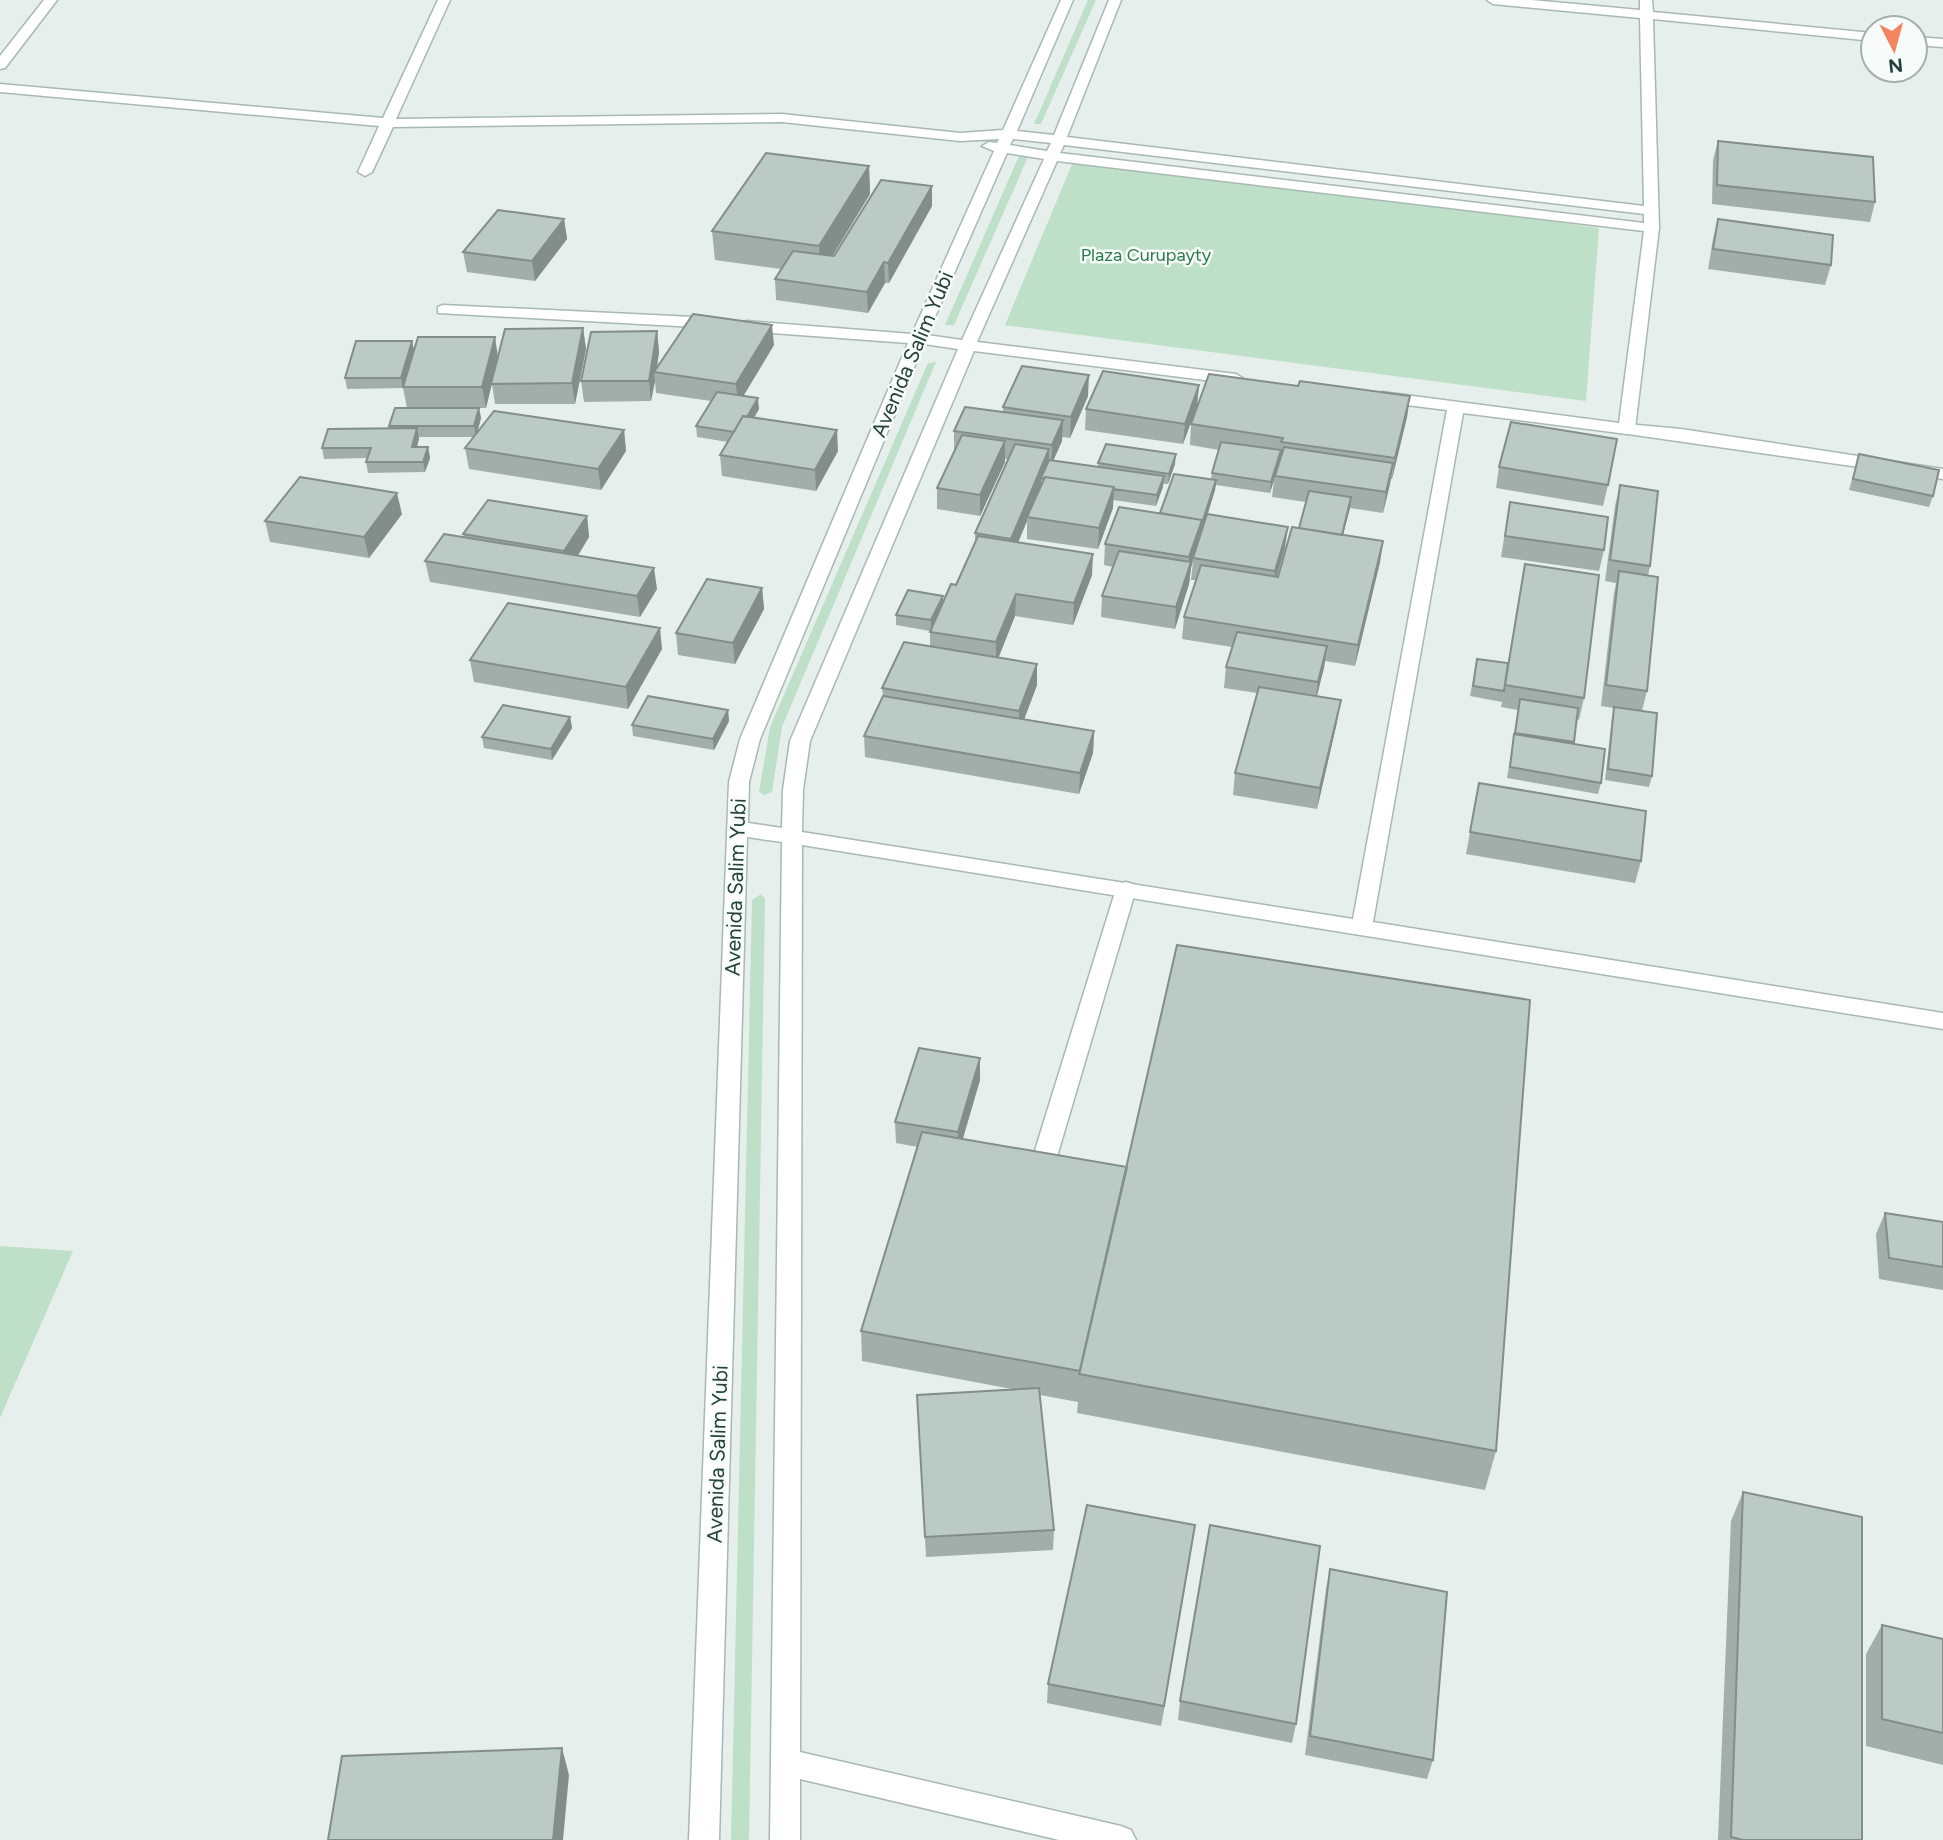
<svg xmlns="http://www.w3.org/2000/svg" width="1943" height="1840" font-family="Figtree,sans-serif">
<style>
.green{fill:#bfe0c8}
.lines{fill:none;stroke-linecap:round;stroke-linejoin:round}
.service-casing{stroke:#a8b8b2;stroke-width:3}
.minor-casing{stroke:#a8b8b2;stroke-width:3}
.service{fill:#fff;fill-rule:evenodd}
.minor{fill:#fff;fill-rule:evenodd}
.wall{fill:#a1aea9;fill-rule:evenodd}
.shaded-wall{fill:#838d89}
.building{fill:#bbcac4;stroke:#838d89;stroke-width:2}
.labels{text-anchor:middle;dominant-baseline:central;stroke-width:5;stroke-linejoin:round;paint-order:stroke}
.far-park-label{font-size:18px;fill:#2d7a4b;stroke:#f7fbf9}
.street-label{font-size:21px;fill:#24423a;stroke:#f7fbf9}
</style>
<rect width="100%" height="100%" fill="#e6efeb"/>
<path class="green" d="M1088,0H1096L1041,124H1034Z
M1026,155L1028,157L954,325H945L1019,156Z
M1075,157L1599,228L1586,401L1005,325Z
M936,362L782,727L772,792L764,795L759,792L770,727L928,363Z
M761,894L765,899L749,1840H731L752,900Z
M0,1246L73,1251L0,1418Z"/>
<g class="lines">
<defs>
<path id="service" d="M1627,424L1681,429L1943,469V479L1621,433V425Z
M1126,882L1133,884L1136,889L1056,1160L1052,1166L1044,1169L1036,1166L1032,1160L1116,889L1119,884Z"/>
<path id="minor" d="M44,0H57L5,68L0,69V56Z
M438,0H450L396,119L782,114L960,133L1003,130L1061,0H1073L1017,131L1054,135L1109,0H1121L1067,137L1644,206L1640,18L1493,4L1487,0H1532L1640,10V0H1652L1653,12L1873,33V41L1653,19L1659,228L1635,429L1627,434L1463,413L1373,922L1943,1013V1029L802,845L800,1752L1121,1826L1131,1830L1136,1840H1059L800,1779V1840H770L782,842L747,837L719,1840H689L729,782L740,739L908,343L746,331L738,326L746,321L912,334L994,151L982,146L989,142L997,143L999,139L960,141L782,122L393,127L372,172L365,176L358,172L379,126L0,92V84L383,118ZM1013,139L1051,143L1047,151L1010,145ZM1064,145L1644,214V223L1060,153ZM1007,153L1044,159L962,340L927,335ZM1057,161L1644,231L1619,423L1382,392L1374,397L1382,402L1447,410L1353,919L802,832L803,790L810,741L974,351L1236,384L1244,379L1236,374L977,342ZM924,344L958,349L790,741L783,790L782,828L748,823L749,782L760,739Z
M1915,37L1943,39V47L1915,45Z
M443,305L714,318L722,323L714,328L438,313V307Z"/>
</defs>
<use href="#service" class="service-casing"/>
<use href="#minor" class="minor-casing"/>
<use href="#service" class="service"/>
<use href="#minor" class="minor"/>
</g>
<path class="wall" d="M1718,141L1875,202L1870,222L1712,204L1713,160Z
M869,166L870,194L832,256H834L932,186V206L889,283H885L868,313L776,300L775,279L781,269L715,260L712,231Z
M564,219L567,239L535,281L467,272L463,252Z
M1718,219L1831,265L1825,285L1708,269L1713,239Z
M583,328L586,349L575,404H495L492,384L486,408H407L403,388L347,389L345,378L412,341L414,350L498,357Z
M657,331L659,352L657,368L774,345L743,396L759,409L754,418L838,451L816,491L722,476L720,455L728,442L697,437L696,426L711,401L656,393L655,381L651,401L584,402L581,381Z
M1199,385L1197,406L1183,444L1085,430L1086,409Z
M1298,386L1410,396L1407,417L1392,479H1391L1383,513L1350,508L1343,535L1383,541L1380,562L1355,666L1325,661L1317,697L1337,722L1317,809L1233,795L1235,773L1257,693L1224,688L1226,667L1232,647L1182,639L1184,617L1196,580H1191L1193,562L1191,568L1189,584L1175,629L1101,617L1102,596L1113,567L1104,565L1105,544L1160,513L1211,479L1212,473L1219,450L1190,445L1191,424ZM1274,479L1272,497L1306,502L1299,528L1278,577H1277L1285,548L1208,514L1215,490L1216,485L1270,493Z
M1088,396L1070,438L1062,437V441L1053,460L1098,467V463L1175,464L1168,484H1163L1156,506L1113,500V508L1098,549L1027,539V521L1018,542L1092,575L1073,625L1015,616L998,658L1037,685L1024,719L1094,731L1093,753L1079,794L865,757L864,736L883,696L882,688L930,646V631L896,625V615L943,602L956,585L975,542V533L1008,459H1005V462L980,516L937,509V488L954,452V431L1003,412V407Z
M479,408L481,418L477,433L624,430L626,451L601,490L469,469L465,448L474,437H419L417,447H428L430,458L425,472L368,473L366,462L367,458L324,459L322,448L389,428V426Z
M1859,454L1933,496L1929,507L1849,490Z
M1499,467L1608,485L1603,506L1496,488Z
M1620,485L1650,566L1648,576L1647,691L1642,711L1652,776L1649,787L1605,780L1612,718L1614,708L1601,706L1614,593L1616,583L1605,581L1615,506Z
M1510,502L1604,550L1599,571L1501,557Z
M402,514L369,558L270,542L265,521Z
M587,516L589,537L578,556L657,589L640,617L430,582L425,561L464,537L463,534Z
M1525,564L1584,698L1579,720L1577,719L1574,744L1601,783L1598,794L1507,778L1518,710L1501,707L1502,702L1470,696L1477,659L1508,663Z
M762,588L764,609L735,664L678,655L676,633Z
M662,649L628,709L474,682L470,660Z
M728,710L729,721L714,750L633,736L632,725Z
M570,717L572,728L552,760L484,748L482,737Z
M1479,783L1641,861L1635,883L1466,854Z
M980,1080L963,1139L1496,1451L1485,1490L1077,1413L1078,1402L1040,1395L1054,1530L1053,1550L926,1557L917,1395L1012,1389L862,1361L861,1331L918,1147L896,1143L895,1122Z
M1885,1213L1943,1222V1290L1879,1279L1876,1234Z
M1743,1492L1862,1840H1718L1731,1521Z
M1192,1545L1161,1726L1047,1703L1048,1684Z
M1330,1569L1433,1760L1427,1779L1305,1755L1326,1589Z
M1882,1625L1943,1639V1765L1866,1746V1654Z
M1180,1701L1296,1724L1292,1743L1178,1720Z"/>
<path class="shaded-wall" d="M869,166L870,194L821,275L819,246Z
M932,186V206L889,283L888,263Z
M564,219L567,239L535,281L532,261Z
M884,262L885,283L868,313L867,292Z
M772,325L774,345L738,405L736,384Z
M583,328L586,349L575,404L572,383Z
M657,331L659,352L656,373L654,372L655,381L651,401L649,381Z
M495,337L498,357L486,408L482,387Z
M412,341L414,351L403,388L401,378Z
M1089,375L1088,396L1070,438L1071,417Z
M1199,385L1197,406L1183,444L1185,424Z
M1410,396L1407,417L1392,479L1395,458Z
M758,398L759,409L739,443L738,433Z
M479,408L481,418L476,437L474,426Z
M1063,420L1062,441L1051,466L1052,445Z
M417,428L419,439L414,458L412,447Z
M624,430L626,451L601,490L598,469Z
M837,430L838,451L816,491L815,470Z
M1005,441V462L980,516V495Z
M428,447L430,458L425,472L423,462Z
M1049,449V470L1041,478V489L1027,517V521L1011,560V539Z
M1280,452L1279,463L1270,493L1271,482Z
M1176,454L1175,464L1168,484L1169,474Z
M1393,463L1390,484L1383,513L1386,492Z
M1164,476L1163,487L1156,506L1157,495Z
M1216,480L1215,490L1193,558L1191,568L1189,584L1175,629L1176,607L1188,573L1189,557Z
M1114,487L1113,508L1098,549L1099,528Z
M397,493L402,514L369,558L364,537Z
M1351,497L1350,508L1338,554L1340,543Z
M587,516L589,537L567,572L564,551Z
M1288,527L1285,548L1272,592L1275,571Z
M1383,541L1380,562L1355,666L1358,645Z
M1093,554L1092,575L1073,625L1074,603Z
M654,568L657,589L640,617L637,596Z
M762,588L764,609L735,664L733,643Z
M1016,594L1015,616L996,664V642Z
M943,596V607L931,631V620Z
M660,628L662,649L628,709L626,687Z
M1327,646L1324,668L1315,703L1318,682Z
M1037,664V685L1019,733V711Z
M1341,700L1337,722L1317,809L1320,788Z
M728,710L729,721L714,750L713,739Z
M570,717L572,728L552,760L551,749Z
M1094,731L1093,753L1079,794L1080,773Z
M980,1058V1080L958,1154V1132Z
M1195,1525L1192,1545L1161,1726L1164,1706Z
M562,1748L569,1775L563,1840H553Z"/>
<path class="building" d="M1718,141L1873,157L1875,202L1717,185Z
M766,153L869,166L819,246L712,231Z
M881,180L932,186L888,263L884,262L867,292L775,279L793,251L834,256Z
M498,210L564,219L532,261L463,252Z
M1718,219L1833,235L1831,265L1713,249Z
M693,314L772,325L736,384L654,372Z
M583,328L572,383L491,384L505,329Z
M657,331L649,381H581L591,332Z
M418,337H495L482,387H403Z
M356,341H412L401,378H345Z
M1022,366L1089,375L1071,417L1003,407Z
M1103,371L1199,385L1185,424L1086,409Z
M1209,374L1298,386L1300,381L1410,396L1395,458L1281,442L1283,438L1191,424Z
M717,392L758,398L747,417L743,416L734,432L696,426Z
M965,407L1063,420L1052,445L954,431Z
M395,408H479L474,426H389Z
M494,411L624,430L598,469L465,448Z
M743,416L837,430L815,470L720,455Z
M1511,422L1617,439L1608,485L1499,467Z
M417,428L412,447H428L423,462H366L371,448H322L328,429Z
M962,435L1005,441L980,495L937,488Z
M1221,442L1281,450L1271,482L1212,473Z
M1015,444L1049,449L1011,539L975,533Z
M1106,444L1176,454L1169,474L1098,463Z
M1284,447L1393,463L1386,492L1275,476Z
M1859,454L1939,470L1933,496L1853,479Z
M1049,460L1164,476L1157,495L1113,489L1114,487L1045,477L1044,479L1041,478Z
M1174,474L1216,480L1201,526L1202,520L1160,513Z
M300,477L397,493L364,537L265,521Z
M1045,477L1114,487L1099,528L1027,517Z
M1620,485L1658,491L1650,566L1610,560Z
M1309,491L1351,497L1342,535L1299,528Z
M488,500L587,516L564,551L463,534Z
M1510,502L1608,517L1604,550L1505,536Z
M1119,507L1202,520L1189,557L1105,544Z
M1207,514L1288,527L1275,571L1193,558Z
M1292,527L1383,541L1358,645L1184,617L1201,565L1278,577Z
M444,534L654,568L637,596L425,561Z
M978,536L1093,554L1074,603L1016,594L996,642L930,632L951,584L956,585Z
M1119,551L1191,562L1176,607L1102,596Z
M1525,564L1599,575L1584,698L1505,685Z
M1619,571L1658,577L1647,691L1606,685Z
M707,579L762,588L733,643L676,633Z
M908,590L943,596L931,620L896,615Z
M508,603L660,628L626,687L470,660Z
M1237,632L1327,646L1318,682L1226,667Z
M904,642L1037,664L1019,711L882,688Z
M1477,659L1508,663L1504,691L1473,686Z
M1259,687L1341,700L1320,788L1235,773Z
M648,696L728,710L713,739L632,725Z
M883,696L1094,731L1080,773L864,736Z
M1520,699L1578,708L1574,742L1515,733Z
M503,705L570,717L551,749L482,737Z
M1614,707L1657,713L1652,776L1608,769Z
M1514,734L1605,749L1601,783L1510,767Z
M1479,783L1646,811L1641,861L1470,832Z
M1177,945L1530,1000L1496,1451L1079,1374Z
M919,1048L980,1058L958,1132L895,1122Z
M922,1132L1127,1167L1080,1371L861,1331Z
M1885,1213L1943,1222V1267L1889,1258Z
M1039,1388L1054,1530L925,1537L917,1395Z
M1743,1492L1862,1517V1840H1743L1731,1837Z
M1087,1505L1195,1525L1164,1706L1048,1684Z
M1210,1525L1320,1546L1296,1724L1180,1701Z
M1330,1569L1447,1592L1433,1760L1310,1736Z
M1882,1625L1943,1639V1733L1882,1719Z
M562,1748L553,1840H328L342,1756Z"/>
<g class="labels">
<g class="far-park-label">
<text x="1146" y="255">Plaza Curupayty</text>
</g>
<g class="street-label">
<text transform="translate(912 354) rotate(-67)">Avenida Salim Yubi</text>
<text transform="translate(735 887) rotate(-88)">Avenida Salim Yubi</text>
<text transform="translate(717 1454) rotate(-88)">Avenida Salim Yubi</text>
</g>
</g>
<g transform="translate(1894 49) rotate(174)"><circle r="33" fill="#f7fbf9" stroke="#a3b1ad" stroke-width="2"/>
<path d="M0-5L12 26L0 18L-12 26Z" fill="#f4845f"/>
<text y="-10" font-size="19" font-weight="bold" text-anchor="middle" fill="#24423a">N</text>
</g>
</svg>
